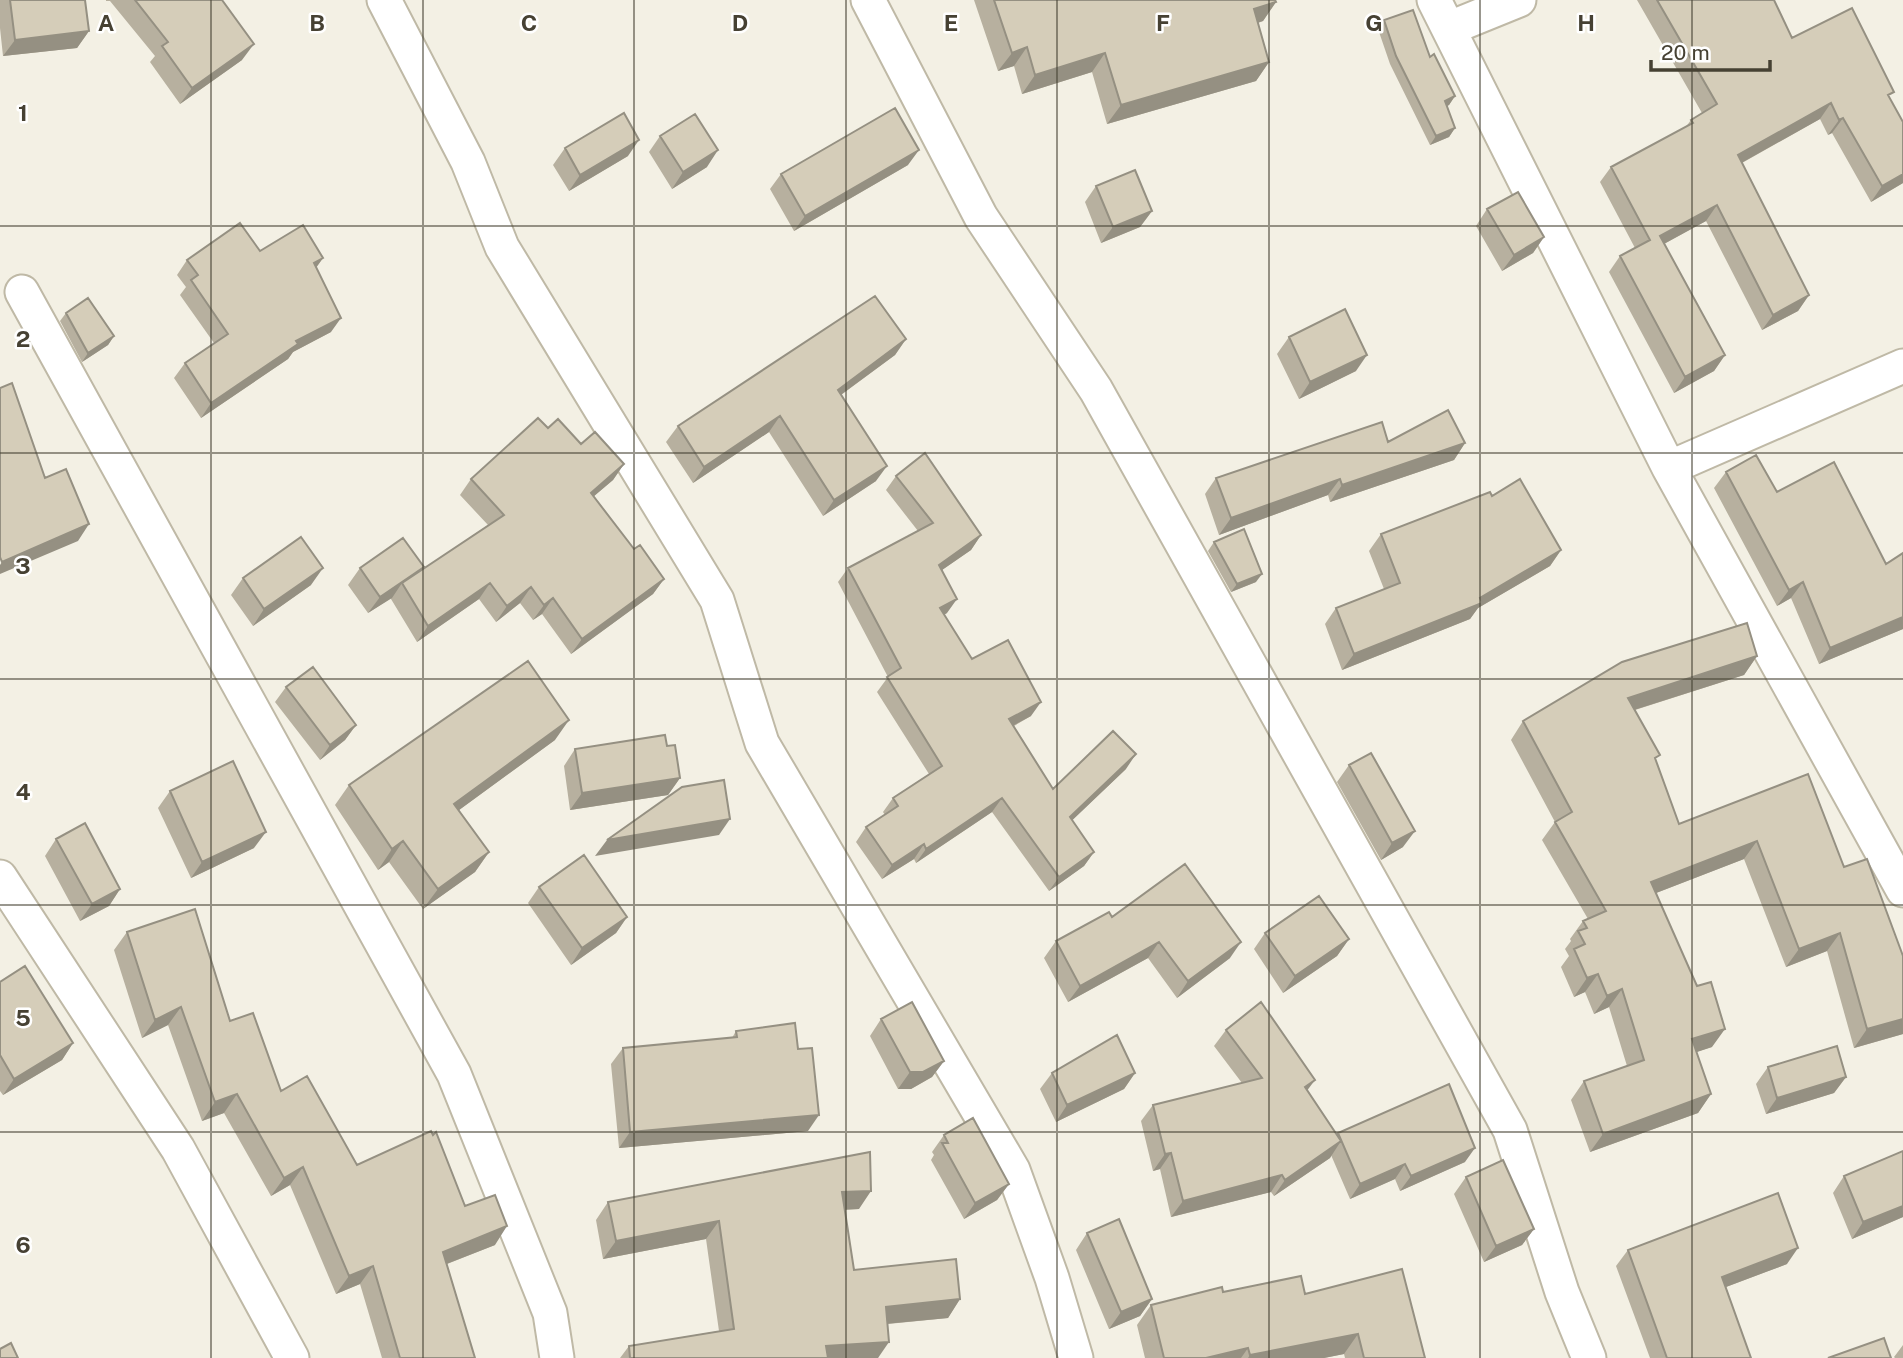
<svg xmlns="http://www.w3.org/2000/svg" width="1903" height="1358" font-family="'Public Sans',sans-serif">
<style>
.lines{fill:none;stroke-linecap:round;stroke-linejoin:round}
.minor-casing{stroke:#bfb9a6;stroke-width:37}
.minor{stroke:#fff;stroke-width:33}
.wall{fill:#b7b09f}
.shaded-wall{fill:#959082}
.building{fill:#d5cdb9;stroke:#959082;stroke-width:2}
.grid{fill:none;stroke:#464133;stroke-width:2;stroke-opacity:0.55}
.grid-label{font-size:23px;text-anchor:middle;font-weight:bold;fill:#464133;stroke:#fff;stroke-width:5;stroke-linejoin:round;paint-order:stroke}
</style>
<rect width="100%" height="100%" fill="#f3f0e4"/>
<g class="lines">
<defs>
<path id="minor" d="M384,0L468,162L502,247L717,600L762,743L1013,1170L1052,1278L1076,1358
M868,0L981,217L1096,390L1510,1130L1562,1292L1589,1358
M1434,0L1669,468L1903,890
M1450,28L1519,0
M22,292L454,1074L550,1313L557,1358
M1669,468L1903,366
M0,877L178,1149L292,1358"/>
</defs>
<use href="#minor" class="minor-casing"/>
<use href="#minor" class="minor"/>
</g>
<path class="wall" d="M0,0H85L89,31L77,48L3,56L0,28Z
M106,0H222L242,60L180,104L150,62L155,56L110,1H106Z
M974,0H1275L1276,2L1263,21L1258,23L1269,62L1256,81L1107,124L1092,72L1022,94L1014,66L998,71Z
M1637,0H1774L1792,38L1890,98L1903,122V183L1871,202L1832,133L1828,135L1820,119L1742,163L1809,295L1798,311L1762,330L1706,221L1664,244L1725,355L1714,371L1674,393L1609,272L1620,256L1635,248L1600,182L1611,167L1685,128L1691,120L1702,113Z
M1384,20L1430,57L1455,96L1449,105L1447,106L1455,128L1449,137L1430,145L1390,64L1378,29Z
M660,136L707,167L672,189L649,152Z
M565,148L628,156L569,191L553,165Z
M908,165L794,231L770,189L781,174Z
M1096,186L1152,211L1140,227L1101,243L1085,202Z
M1487,209L1544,237L1533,253L1502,271L1476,226Z
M260,251L323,258L316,268L331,332L293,352L288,359L201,418L174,378L185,363L214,343L180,295L186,287L177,275L187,260Z
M66,313L114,336L108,345L82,362L60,321Z
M1289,337L1356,371L1299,399L1277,354Z
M906,339L895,355L841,395L876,481L823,516L769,432L693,483L666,442L678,426Z
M548,428L624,464L613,480L594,496L634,549L664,579L653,594L571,654L542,614L533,620L520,603L496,622L479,599L417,642L391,599V598L368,613L348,585L360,568L424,567L422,570L488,525L460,495L471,479Z
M1388,442L1465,443L1454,460L1330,502L1328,495L1219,535L1205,494L1216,478Z
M1726,472L1777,492L1886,564L1903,553V629L1819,664L1791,598L1777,606L1714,488Z
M896,476L981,535L971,550L942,570L947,613L944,615L972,659L1031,716L1014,726L1053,789L1126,769L1072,820L1094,852L1084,866L1049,891L992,812L916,863L914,859L882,879L856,842L866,827L885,815L883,812L893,798L929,774L877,692L888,677L838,582L848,568L918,531L886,490Z
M1492,496L1561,550L1550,566L1478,608L1470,619L1342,670L1325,624L1336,608L1384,589L1369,551L1381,534Z
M1214,542L1256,582L1231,592L1208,551Z
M243,578L311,585L253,626L231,595Z
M1757,656L1744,675L1635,710L1656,760L1679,824L1808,774L1844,867L1903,956V1034L1854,1048L1827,951L1786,967L1744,859L1656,893L1712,1047L1696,1052L1711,1094L1698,1113L1590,1152L1571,1100L1584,1081L1627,1066L1609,1007L1594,1014L1585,992L1574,997L1561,967L1569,956L1565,949L1571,941L1570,939L1583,921L1588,919L1542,840L1555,822L1511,740L1523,721Z
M286,687L356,725L345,740L320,760L275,702Z
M555,740L459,810L489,852L475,872L423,909L389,862L378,870L335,805L349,785Z
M667,746L680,778L668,795L570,810L564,766L575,749Z
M1349,765L1403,847L1381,860L1337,782Z
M170,791L254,848L191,878L158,808Z
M56,839L120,889L109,906L80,921L45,856Z
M539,887L627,917L616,933L571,965L528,903Z
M1112,917L1230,958L1177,998L1148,958L1068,1002L1044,958L1056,941Z
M127,932L230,1021L281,1091L357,1165L465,1206L495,1245L447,1264L475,1358H382L360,1284L336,1294L290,1185L271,1196L224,1113L202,1121L168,1025L142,1038L114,950Z
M1265,933L1349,939L1337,956L1283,993L1254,949Z
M0,982L73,1043L62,1060L3,1095L0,1091Z
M881,1019L944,1061L932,1077L911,1089H898L870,1036Z
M1226,1030L1307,1091L1337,1135L1338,1133L1465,1162L1400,1191L1395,1179L1350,1199L1331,1155L1330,1158L1274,1196L1271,1192L1171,1217L1160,1169L1153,1171L1141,1121L1153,1105L1242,1083L1214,1046Z
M736,1031L798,1049L808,1131L619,1148L611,1064L623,1048L732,1038Z
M1768,1067L1846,1077L1834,1093L1766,1114L1756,1084Z
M1052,1073H1135L1124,1089L1056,1122L1040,1089Z
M944,1135L1009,1184L997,1200L964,1219L931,1160L934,1155L932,1152Z
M1903,1151V1217L1852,1239L1833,1193L1844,1176Z
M1466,1177L1534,1229L1522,1245L1484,1262L1454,1194Z
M608,1202L859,1209L845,1210L854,1270L960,1299L948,1318L888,1324L878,1358H620L629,1346L719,1331L706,1239L603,1259L596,1220Z
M1087,1233L1152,1299L1140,1316L1109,1329L1076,1250Z
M1628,1250L1787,1264L1726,1287L1751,1358H1650L1616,1266Z
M1223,1292L1305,1294L1425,1358H1345L1344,1354L1324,1358H1145L1137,1325L1151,1305Z
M1903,1345V1358H1895L1894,1357Z"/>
<path class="shaded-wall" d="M1276,2L1263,21L1240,28L1254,9Z
M89,31L77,48L3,56L15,40Z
M254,44L242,60L180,104L192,88Z
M1027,47L1014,66L998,71L1012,53Z
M1105,53L1092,72L1022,94L1035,75Z
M1269,62L1256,81L1107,124L1121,105Z
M1455,96L1449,105L1439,110L1445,101Z
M1831,103L1820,119L1727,171L1738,155Z
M1843,118L1832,133L1828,135L1839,120Z
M1455,128L1449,137L1430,145L1436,136Z
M639,140L628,156L569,191L580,175Z
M718,150L707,167L672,189L683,172Z
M919,150L908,165L794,231L805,216Z
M1903,174V183L1871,202L1882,186Z
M1717,205L1706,221L1649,252L1660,236Z
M1152,211L1140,227L1101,243L1113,227Z
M1544,237L1533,253L1502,271L1514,255Z
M323,258L312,273L314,263Z
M1809,295L1798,311L1762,330L1773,315Z
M341,318L331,332L293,352L288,359L201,418L211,403L296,341Z
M114,336L108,345L82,362L88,353Z
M906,339L895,355L827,405L838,390Z
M1367,355L1356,371L1299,399L1310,382Z
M1725,355L1714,371L1674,393L1685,377Z
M780,416L769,432L693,483L704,467Z
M1465,443L1454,460L1330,502L1342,485Z
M624,464L613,480L580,508L591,493Z
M887,466L876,481L823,516L834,500Z
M1340,479L1328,495L1219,535L1231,518Z
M89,524L78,541L0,574V565L2,562Z
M981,535L971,550L929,579L939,565Z
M1561,550L1550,566L1478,608L1470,619L1342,670L1354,654L1480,598Z
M424,567L412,584L402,583L392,598L368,613L380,597Z
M323,568L311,585L253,626L264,609Z
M1262,574L1256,582L1231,592L1237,584Z
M664,579L653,594L571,654L582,639Z
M1803,582L1791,598L1777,606L1789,590Z
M490,583L479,599L417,642L428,626Z
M531,587L520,603L496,622L507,606Z
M553,598L542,614L533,620L544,605Z
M957,599L947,613L930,622L940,608Z
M1903,617V629L1819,664L1830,648Z
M1757,656L1744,675L1615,716L1628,698Z
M1041,702L1031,716L999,733L1009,719Z
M569,720L555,740L440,824L454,804Z
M356,725L345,740L320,760L330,745Z
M1136,754L1126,769L1060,832L1070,817Z
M680,778L668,795L570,810L582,793Z
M1002,798L992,812L916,863L926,849Z
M730,819L719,835L595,856L607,840Z
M1415,831L1403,847L1381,860L1392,843Z
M266,832L254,848L191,878L202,862Z
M403,841L389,862L378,870L392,849Z
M1757,841L1744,859L1638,900L1651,882Z
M924,844L914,859L882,879L892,865Z
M489,852L475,872L423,909L438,889Z
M1094,852L1084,866L1049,891L1059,877Z
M120,889L109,906L80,921L92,904Z
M627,917L616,933L571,965L582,948Z
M1840,933L1827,951L1786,967L1799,949Z
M1349,939L1337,956L1283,993L1295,976Z
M1159,942L1148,958L1068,1002L1080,986Z
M1241,942L1230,958L1177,998L1188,981Z
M1598,974L1585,992L1574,997L1587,978Z
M1622,989L1609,1007L1594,1014L1607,996Z
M181,1007L168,1025L142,1038L155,1020Z
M1903,1019V1034L1854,1048L1867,1029Z
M1725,1029L1712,1047L1679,1058L1692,1039Z
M73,1043L62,1060L3,1095L14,1079Z
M944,1061L932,1077L911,1089H898L910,1072Z
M1135,1073L1124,1089L1056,1122L1067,1105Z
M1846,1077L1834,1093L1766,1114L1777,1098Z
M1315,1080L1303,1096L1305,1087Z
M237,1094L224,1113L202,1121L215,1102Z
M1711,1094L1698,1113L1590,1152L1603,1134Z
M819,1115L808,1131L619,1148L630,1132Z
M1341,1141L1330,1158L1274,1196L1285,1180Z
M1475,1148L1465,1162L1400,1191L1411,1176Z
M1171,1153L1160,1169L1153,1171L1165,1154Z
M1405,1164L1395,1179L1350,1199L1360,1184Z
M303,1167L290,1185L271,1196L284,1178Z
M1282,1175L1271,1192L1171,1217L1183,1201Z
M1009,1184L997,1200L964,1219L975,1203Z
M871,1191L859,1209L830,1210L842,1192Z
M1903,1206V1217L1852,1239L1863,1222Z
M719,1221L706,1239L603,1259L616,1241Z
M507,1226L495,1245L431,1270L443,1252Z
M1534,1229L1522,1245L1484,1262L1496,1246Z
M1798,1248L1787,1264L1710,1293L1722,1277Z
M373,1266L360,1284L336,1294L349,1276Z
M960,1299L948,1318L874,1325L886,1307Z
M1152,1299L1140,1316L1109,1329L1121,1312Z
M1358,1334L1344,1354L1324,1358H1248L1250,1355Z
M889,1342L878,1358H818L826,1346Z
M1248,1348L1241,1358H1206Z"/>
<path class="building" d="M10,0H85L89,31L15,40Z
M135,0H222L254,44L192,88L162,46L168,42Z
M994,0H1275L1276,2L1254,9L1269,62L1121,105L1105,53L1035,75L1027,47L1012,53Z
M1657,0H1774L1792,38L1852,8L1894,92L1888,95L1903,122V174L1882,186L1843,118L1839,120L1831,103L1738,155L1809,295L1773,315L1717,205L1660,236L1725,355L1685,377L1620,256L1650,240L1611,167L1693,123L1691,120L1717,104Z
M1413,10L1430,57L1434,54L1455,96L1445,101L1455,128L1436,136L1396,56L1384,20Z
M895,108L919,150L805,216L781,174Z
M624,113L639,140L580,175L565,148Z
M695,114L718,150L683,172L660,136Z
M1135,170L1152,211L1113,227L1096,186Z
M1518,192L1544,237L1514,255L1487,209Z
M240,223L260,251L303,225L323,258L314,263L341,318L296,341L298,344L211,403L185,363L228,334L191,280L198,275L187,260Z
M875,296L906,339L838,390L887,466L834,500L780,416L704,467L678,426Z
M88,298L114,336L88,353L66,313Z
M1345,309L1367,355L1310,382L1289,337Z
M12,383L45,478L66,469L89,524L2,562L0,557V388Z
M1448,410L1465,443L1342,485L1340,479L1231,518L1216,478L1382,422L1388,442Z
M538,418L548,428L558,419L581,444L595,432L624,464L591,493L634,549L640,545L664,579L582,639L553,598L544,605L531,587L507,606L490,583L428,626L402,583L504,515L471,479Z
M925,453L981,535L939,565L957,599L940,608L972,659L1008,640L1041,702L1009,719L1053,789L1113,731L1136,754L1070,817L1094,852L1059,877L1002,798L926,849L924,844L892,865L866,827L898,806L893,798L942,766L887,677L901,668L848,568L933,523L896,476Z
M1756,455L1777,492L1834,462L1886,564L1903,553V617L1830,648L1803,582L1789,590L1726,472Z
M1520,479L1561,550L1480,598L1482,603L1354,654L1336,608L1400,583L1381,534L1490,492L1492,496Z
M1244,529L1262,574L1237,584L1214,542Z
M301,537L323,568L264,609L243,578Z
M403,538L424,567L380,597L360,568Z
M1747,623L1757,656L1628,698L1660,755L1655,758L1679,824L1808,774L1844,867L1867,859L1903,956V1019L1867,1029L1840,933L1799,949L1757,841L1651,882L1697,986L1711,982L1725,1029L1692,1039L1711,1094L1603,1134L1584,1081L1644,1060L1622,989L1607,996L1598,974L1587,978L1574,949L1585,944L1578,931L1587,928L1583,921L1606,911L1555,822L1572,812L1523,721L1622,662Z
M528,661L569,720L454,804L489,852L438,889L403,841L392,849L349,785Z
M313,667L356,725L330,745L286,687Z
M665,735L667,746L675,745L680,778L582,793L575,749Z
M1371,753L1415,831L1392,843L1349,765Z
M233,761L266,832L202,862L170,791Z
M724,780L730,819L607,840L682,787Z
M85,823L120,889L92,904L56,839Z
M584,855L627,917L582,948L539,887Z
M1185,864L1241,942L1188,981L1159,942L1080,986L1056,941L1109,912L1112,917Z
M1319,896L1349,939L1295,976L1265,933Z
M195,909L230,1021L253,1013L281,1091L307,1076L357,1165L431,1131L433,1135L436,1132L465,1206L495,1195L507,1226L443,1252L475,1358H400L373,1266L349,1276L303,1167L284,1178L237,1094L215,1102L181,1007L155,1020L127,932Z
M25,966L73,1043L14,1079L0,1055V982Z
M912,1002L944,1061L923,1072H910L881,1019Z
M1261,1002L1315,1080L1305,1087L1341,1141L1285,1180L1282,1175L1183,1201L1171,1153L1165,1154L1153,1105L1262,1078L1226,1030Z
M795,1023L798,1049L812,1048L819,1115L630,1132L623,1048L737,1037L736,1031Z
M1117,1035L1135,1073L1067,1105L1052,1073Z
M1837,1046L1846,1077L1777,1098L1768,1067Z
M1449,1084L1475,1148L1411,1176L1405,1164L1360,1184L1338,1133Z
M973,1118L1009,1184L975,1203L942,1143H948L944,1135Z
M1903,1151V1206L1863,1222L1844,1176Z
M870,1152L871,1191L842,1192L854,1270L956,1259L960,1299L886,1307L889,1342L826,1346L828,1358H630L629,1346L734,1329L719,1221L616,1241L608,1202Z
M1503,1160L1534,1229L1496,1246L1466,1177Z
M1778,1193L1798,1248L1722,1277L1751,1358H1667L1628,1250Z
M1119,1219L1152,1299L1121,1312L1087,1233Z
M1402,1269L1425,1358H1364L1358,1334L1250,1355L1248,1348L1206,1358H1164L1151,1305L1222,1287L1223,1292L1301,1276L1305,1294Z
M1884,1338L1891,1358H1828Z
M11,1343L18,1358H0V1349Z"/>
<path class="grid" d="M211,0V1358M423,0V1358M634,0V1358M846,0V1358M1057,0V1358M1269,0V1358M1480,0V1358M1692,0V1358M0,226H1903M0,453H1903M0,679H1903M0,905H1903M0,1132H1903"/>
<g class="grid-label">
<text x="106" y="31">A</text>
<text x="317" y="31">B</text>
<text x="529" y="31">C</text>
<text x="740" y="31">D</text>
<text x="951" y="31">E</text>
<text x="1163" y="31">F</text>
<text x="1374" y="31">G</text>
<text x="1586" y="31">H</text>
<text x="23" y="121">1</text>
<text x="23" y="347">2</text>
<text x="23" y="574">3</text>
<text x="23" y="800">4</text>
<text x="23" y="1026">5</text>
<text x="23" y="1253">6</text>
</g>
<path d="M1651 60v10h119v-10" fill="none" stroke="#464133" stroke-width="3.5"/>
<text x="1661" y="60" font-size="21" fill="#464133" stroke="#ffffff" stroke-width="5" paint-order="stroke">20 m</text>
</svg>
